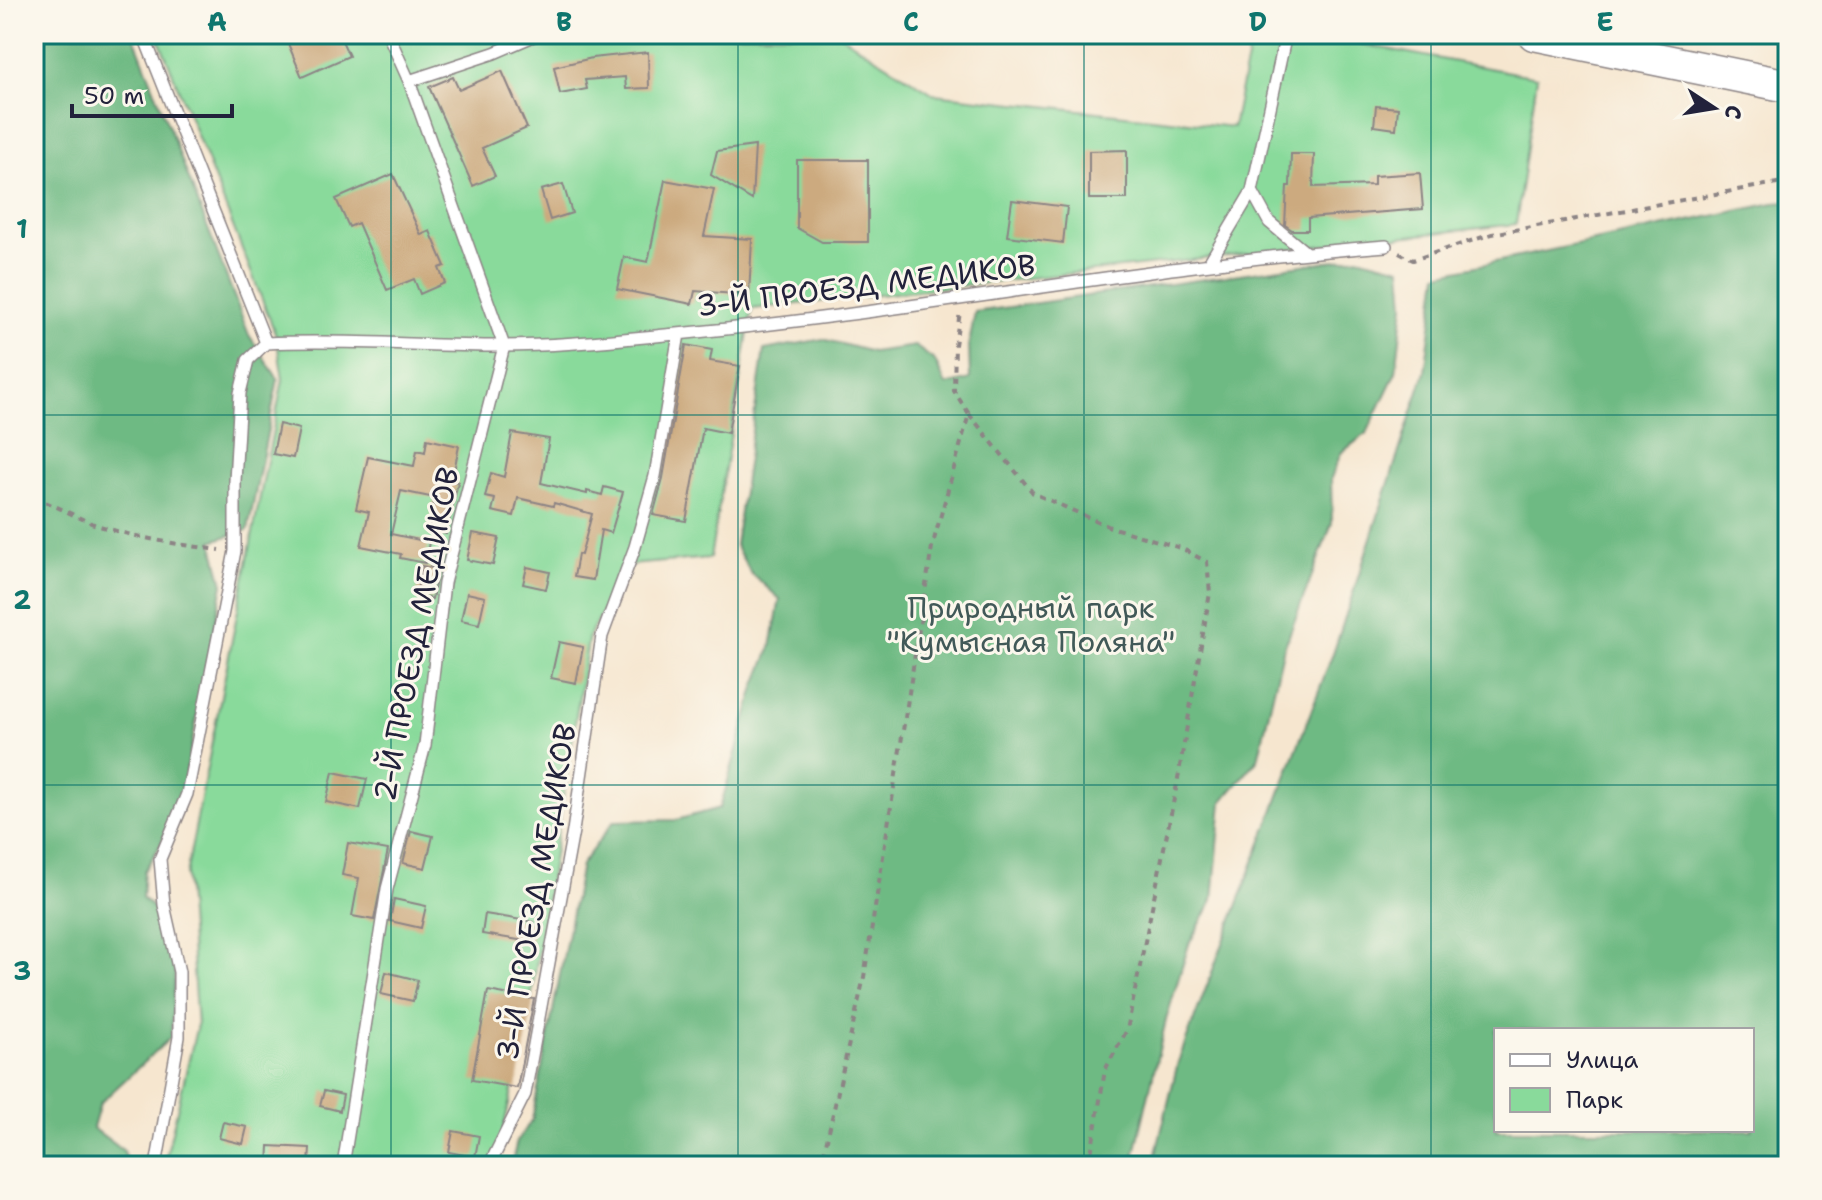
<svg xmlns="http://www.w3.org/2000/svg" width="1822" height="1200" font-family="'Shantell Sans',sans-serif">
<style>
.green{fill:#89da9b;stroke:#567e6b;stroke-width:2}
.forest{fill:#6eba83;stroke:#486e5f;stroke-width:2;fill-rule:evenodd}
.building{fill:#ccaa7f}
.lines{fill:none;stroke-linecap:round;stroke-linejoin:round}
.lane-casing{stroke:#8c8485;stroke-width:14}
.secondary-casing{stroke:#8c8485;stroke-width:35}
.path{stroke:#8c8485;stroke-width:4;stroke-dasharray:6 6;stroke-linecap:butt}
.lane{stroke:#fff;stroke-width:11}
.secondary{stroke:#fff;stroke-width:32}
.grid{fill:none;stroke:#0f766e;stroke-width:2;stroke-opacity:0.55}
.labels{text-anchor:middle;dominant-baseline:central;stroke-width:6;stroke-linejoin:round;paint-order:stroke}
.street-label{font-size:30px;fill:#22223b;stroke:#fbf7ec}
.park-label{font-size:30px;fill:#415958;stroke:#fbf7ec}
.neatline{fill:none;stroke:#0f766e;stroke-width:3}
.grid-label{font-size:26px;text-anchor:middle;font-weight:bold;fill:#0f766e}
</style>
<rect width="100%" height="100%" fill="#fbf7ec"/>
<filter id="ink" filterUnits="userSpaceOnUse"><feTurbulence type="fractalNoise" baseFrequency=".0125" numOctaves="2"/><feDisplacementMap in="SourceGraphic" scale="16" xChannelSelector="R" yChannelSelector="G"/><feConvolveMatrix kernelMatrix="1 2 1 2 8 2 1 2 1" color-interpolation-filters="sRGB"/></filter>
<filter id="wash" filterUnits="userSpaceOnUse"><feTurbulence type="fractalNoise" baseFrequency=".006" numOctaves="4" result="noise"/><feDisplacementMap in="SourceGraphic" scale="32" xChannelSelector="R" yChannelSelector="G"/><feGaussianBlur stdDeviation="1.8" result="paint"/><feColorMatrix in="noise" values="0 0 0 0 0 0 0 0 0 0 0 0 0 0 0 0 0 1.4 0 .05"/><feComposite in="paint" operator="in"/></filter>
<g filter="url(#wash)">
<rect width="100%" height="100%" fill="#f6e6cf"/>
<path class="green" d="M157,34H838L934,94L1233,127L1252,34H1307L1537,77L1516,224L752,309L710,558L630,565L589,635L527,1024L495,1166H164L197,1025L186,875L283,379L276,335Z"/>
<path class="forest" d="M34,34H133L249,335L278,379L248,530L212,541L223,584L182,794L160,846L144,871L142,898L159,913L175,973L171,1037L100,1103L93,1128L124,1151L127,1166H34Z
M1788,202V1166H1153L1178,1062L1335,648L1425,372L1438,274L1774,203ZM1752,1030V1130H1496V1030Z
M1358,257L1401,268L1404,305L1396,372L1367,433L1341,453L1331,478L1332,523L1283,651L1258,759L1222,802L1213,900L1189,944L1166,1020L1132,1166H511L517,1141L532,1120L581,865L614,821L676,820L720,808L755,687L771,647L780,599L751,573L735,545L764,350L823,339L872,352L915,346L935,361L946,385L970,379L969,344L975,312Z"/>
<g id="blocks">
<path class="building" d="M284,34H339L349,56L302,77Z
M648,52L649,88L626,89L625,77L585,80L587,89L560,94L554,67L592,58Z
M502,71L527,128L482,148L495,176L473,186L429,87L453,77L459,90Z
M1376,106L1398,108L1396,129L1374,126Z
M755,146L752,200L711,175L717,151Z
M1127,150V199H1089V151Z
M1291,154H1314L1313,187L1374,185V176L1420,173L1423,209L1308,218V230H1292L1285,225L1287,186H1290Z
M797,160H868V242H822L797,228Z
M393,174L421,235L430,231L445,266L439,268L445,283L420,294L414,279L387,290L358,223L349,227L336,199Z
M665,180L714,189L704,236L752,239L749,295L695,291L692,304L617,289L624,257L648,262Z
M563,184L572,213L550,220L541,190Z
M1012,200L1067,207L1063,243L1007,236Z
M686,345L712,350L710,361L740,366L728,433L703,428L686,521L653,515L663,478Z
M279,424L299,429L293,458L273,454Z
M512,433L549,439L541,483L587,494V491L602,495L604,487L623,492L611,533L601,530L593,580L574,577L578,554L581,555L592,514L554,503L553,506L518,498L514,516L492,511L495,499L485,497L491,473L504,477Z
M427,439L459,446L452,481L458,482L446,534L428,530L435,498L401,491L391,534L429,542L425,563L400,558L401,554L361,546L369,512L356,509L368,457L414,466L417,450L425,452Z
M473,533L499,538L493,565L467,560Z
M422,566L438,569L432,599L416,595Z
M527,567L550,572L546,589L523,584Z
M467,593L485,597L479,624L461,620Z
M559,642L583,647L576,683L551,678Z
M333,772L367,779L360,809L326,802Z
M411,831L433,836L425,868L403,863Z
M348,843L388,850L374,920L352,916L359,878L342,875Z
M394,899L426,906L421,928L390,921Z
M485,914L534,922L531,942L482,934Z
M386,972L418,980L413,1001L381,994Z
M488,991L534,999L517,1088L472,1080Z
M324,1091L343,1095L340,1111L320,1106Z
M223,1122L247,1127L243,1144L219,1138Z
M453,1131L479,1136L475,1157L449,1152Z
M269,1146L310,1148L309,1166H268Z"/>
</g>
</g>
<g filter="url(#ink)">
<use href="#blocks" fill-opacity="0" stroke="#8c8485" stroke-width="2"/>
<g class="lines">
<defs>
<path id="lane" d="M143,34L266,343
M409,81L494,53L538,34
M1252,191L1286,34
M1209,263L1252,191L1269,222L1305,252
M266,343C345,339 423,346 502,346C560,346 620,339 677,334C915,312 1149,264 1386,246
M156,1166L179,1037V972L164,905L160,859L187,794L235,551V481L240,393L248,360L266,343
M343,1166L387,889L425,745L444,583L504,346L409,81L388,34
M489,1166L525,1094L573,831L602,636L635,547L655,476L679,334"/>
<path id="secondary" d="M1534,34L1788,86"/>
</defs>
<use href="#lane" class="lane-casing"/>
<use href="#secondary" class="secondary-casing"/>
<path class="path" d="M1399,253L1413,260L1492,234L1788,181
M969,414L1033,493L1110,527L1181,548L1207,562L1210,593L1177,784L1127,1030L1105,1070L1089,1166
M34,499C59,505 79,520 103,527C141,539 182,545 220,550
M821,1166L864,977L932,547L969,414L954,391L955,345L960,312"/>
<use href="#lane" class="lane"/>
<use href="#secondary" class="secondary"/>
</g>
</g>
<path class="grid" d="M391,34V1166M738,34V1166M1084,34V1166M1431,34V1166M34,415H1788M34,785H1788"/>
<g class="labels">
<g class="street-label">
<text transform="translate(866 285) rotate(-7)">3-Й ПРОЕЗД МЕДИКОВ</text>
<text transform="translate(416 634) rotate(-79)">2-Й ПРОЕЗД МЕДИКОВ</text>
<text transform="translate(536 892) rotate(-80)">3-Й ПРОЕЗД МЕДИКОВ</text>
</g>
<g class="park-label">
<text x="1031" y="607">Природный парк<tspan x="1031" dy="34">"Кумысная Поляна"</tspan></text>
</g>
</g>
<rect width="1822" height="1200" fill="none" stroke="#fbf7ec" stroke-width="88"/>
<rect x="1494" y="1028" width="260" height="104" fill="#fbf7ec" stroke="#a4a2a5" stroke-width="2"/>
<rect x="1510" y="1054" width="40" height="12" fill="#ffffff" stroke="#a4a2a5" stroke-width="2"/>
<text x="1566" y="1068" font-size="24" fill="#22223b">Улица</text>
<rect x="1510" y="1088" width="40" height="24" fill="#89da9b" stroke="#a4a2a5" stroke-width="2"/>
<text x="1566" y="1108" font-size="24" fill="#22223b">Парк</text>
<g transform="translate(1714 108) rotate(102)" stroke="#fbf7ec" stroke-width="6" paint-order="stroke">
<path d="M0-6L14 30L0 20L-14 30Z" fill="#22223b"/>
<text y="-12" font-size="22" font-weight="bold" text-anchor="middle" fill="#22223b">С</text>
</g>
<path d="M72 104v12h160v-12" fill="none" stroke="#22223b" stroke-width="4"/>
<text x="84" y="104" font-size="24" fill="#22223b" stroke="#fbf7ec" stroke-width="6" paint-order="stroke">50 m</text>
<rect x="44" y="44" width="1734" height="1112" class="neatline"/>
<g class="grid-label">
<text x="217" y="31">A</text>
<text x="564" y="31">B</text>
<text x="911" y="31">C</text>
<text x="1258" y="31">D</text>
<text x="1605" y="31">E</text>
<text x="22" y="238">1</text>
<text x="22" y="609">2</text>
<text x="22" y="980">3</text>
</g>
</svg>
